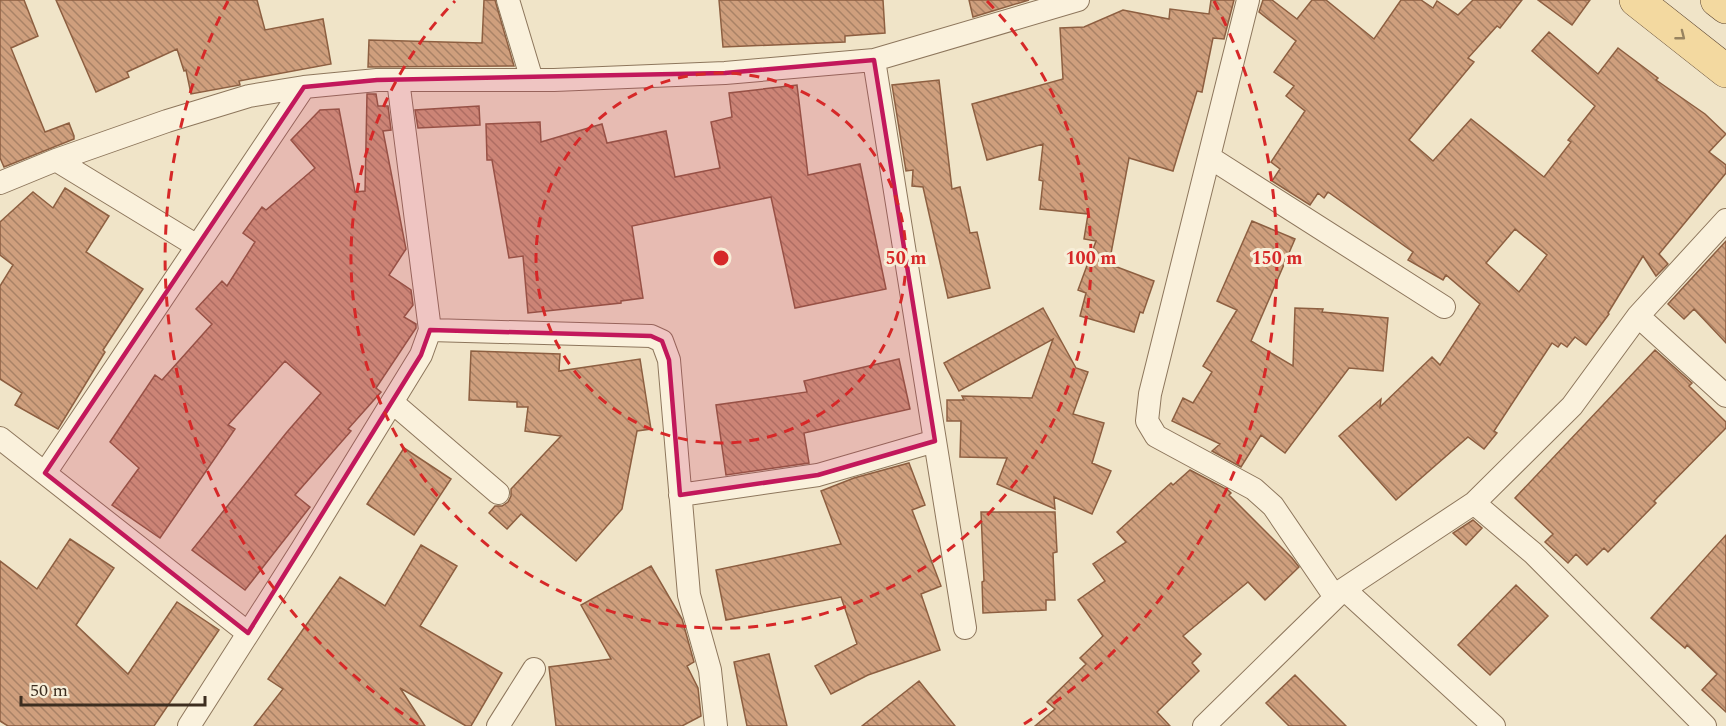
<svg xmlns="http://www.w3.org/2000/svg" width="1726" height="726" font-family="Spectral,serif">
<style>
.building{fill:url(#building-back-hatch);stroke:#8d5f41;stroke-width:1.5;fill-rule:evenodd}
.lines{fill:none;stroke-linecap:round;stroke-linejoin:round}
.street-casing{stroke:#8d765c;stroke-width:24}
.primary-casing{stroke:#5b4430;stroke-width:34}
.street{stroke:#faf1dc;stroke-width:22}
.primary{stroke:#f3d9a0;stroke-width:33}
.oneway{stroke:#988460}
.marked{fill:#c2185b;fill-opacity:0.2;stroke:#c2185b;stroke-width:4.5;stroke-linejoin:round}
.ring{fill:none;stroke:#d62828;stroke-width:3;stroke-dasharray:10 8}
.centre{fill:#d62828;stroke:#f7eed8;stroke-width:3}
.ring-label{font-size:18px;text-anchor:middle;font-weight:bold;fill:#d62828;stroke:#f7eed8;stroke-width:6;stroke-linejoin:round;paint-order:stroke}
</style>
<defs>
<pattern id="building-back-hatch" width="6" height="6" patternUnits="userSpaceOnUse" patternTransform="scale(1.5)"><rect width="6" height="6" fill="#cf9f7d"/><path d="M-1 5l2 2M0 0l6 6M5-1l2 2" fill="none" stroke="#a98266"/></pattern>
</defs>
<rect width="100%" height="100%" fill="#f0e4c8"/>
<path class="building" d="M0,0H24L38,36L11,48L45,132L69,123L74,136V139L4,167L0,158Z
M56,0H257L265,30L323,19L331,64L239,81L240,85L191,94L186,70L184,71L177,49L127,72L129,77L96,92Z
M484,0H495L514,66L368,67L369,40L482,43Z
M719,0H883L885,33L845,36V42L723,47Z
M969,0H1029L973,17Z
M1211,0H1234L1224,39L1213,38L1202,92L1197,91L1173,171L1129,158L1109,264L1154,281L1143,313L1140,312L1134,332L1080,316L1086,293L1078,290L1096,241L1084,239L1088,214L1040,209L1043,181L1039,180L1043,144L987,160L972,104L1063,79L1060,28L1084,27L1123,10L1169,19L1170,9L1209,14Z
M1263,0H1272L1297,19L1312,0H1326L1374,39L1401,0H1421L1433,8L1437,1L1458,15L1473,0H1522L1500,28L1497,26L1468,58L1474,62L1409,140L1433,161L1471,119L1544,177L1571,142L1568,140L1595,106L1532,51L1549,32L1598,74L1618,48L1658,78L1656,80L1705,114L1726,134L1709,152L1726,165V173L1659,254L1668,264L1656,276L1643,256L1608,313L1609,314L1586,345L1575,337L1567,347L1561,343L1558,347L1552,343L1494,431L1497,433L1484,449L1468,437L1396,500L1339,436L1381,399L1380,407L1432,357L1440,365L1480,304L1446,275L1443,280L1408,260L1413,252L1328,192L1324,198L1318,193L1310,205L1272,181L1280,169L1271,162L1305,111L1286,96L1294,86L1274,72L1296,41L1259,12ZM1515,229L1547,255L1519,292L1486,263Z
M1538,0H1590L1572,25Z
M939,80L952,189L960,187L970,233L977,232L990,288L948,298L923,187L912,186L913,170L906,171L892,85Z
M797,85L808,175L860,164L886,289L795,308L771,197L632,226L643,298L621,301V303L528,313L523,256L509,258L492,160H487L486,124L540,122L541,142L602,124L607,143L666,131L675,177L720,168L711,122L732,117L729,93Z
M367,94H376L378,106H388L391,130L383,131L406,249L389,275L411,290L413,305L404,317L416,324V328L376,388L381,392L348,429L351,431L295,495L310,507L245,590L192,550L287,432L321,393L285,361L228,425L235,429L160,538L112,505L139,468L110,442L155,375L162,380L212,324L196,309L222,281L227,286L255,242L243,233L262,207L266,210L315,168L291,140L320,110L339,109L355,192L365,191Z
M479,106L480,125L418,128L415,110Z
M65,188L109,216L86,252L143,289L103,350L105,352L58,429L15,405L22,393L0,379V286L13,265L0,255V222L33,192L53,208Z
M1252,221L1295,239L1251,341L1293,366L1295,308L1323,309L1322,312L1388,318L1383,371L1349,368L1285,453L1261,435L1241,467L1212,451L1220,444L1172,421L1183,398L1193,403L1212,372L1203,366L1237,310L1217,301Z
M1726,241V343L1694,309L1684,319L1668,304Z
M1043,308L1076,368L1088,372L1073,414L1104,423L1092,463L1111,471L1092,514L1054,497L1055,509L997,484L1007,458L960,457L961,421H947V400H964L962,396L1032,398L1053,339L959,391L944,363Z
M1655,350L1692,383L1689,386L1726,422V428L1654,501L1656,503L1608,552L1604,548L1587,565L1576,554L1568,563L1545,542L1553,534L1515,498Z
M471,351L560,354L559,371L640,359L651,429L637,431L622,509L576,561L521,514L507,529L489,513L495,506H502L508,502L511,496V489L561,436L525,431L528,407H517V402L469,400Z
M899,359L910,409L804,433L809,463L726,475L716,405L807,392L804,381Z
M404,448L451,479L414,535L367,504Z
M909,463L925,505L912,510L941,586L921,594L940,650L868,675L831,694L815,666L857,644L841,597L726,620L716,570L841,544L821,491L854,478Z
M1190,470L1228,490L1231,493L1229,495L1292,558L1299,567L1265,600L1248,582L1183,636L1201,654L1192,663L1199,671L1157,712L1170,726H1035L1055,709L1047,702L1086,664L1080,658L1103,636L1078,600L1105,581L1093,564L1126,542L1117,532L1171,483L1173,485Z
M981,512H1055L1057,552L1053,553L1055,600H1046V610L983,613L982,582L984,581Z
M1473,520L1482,528L1466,545L1453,533Z
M1726,535V712L1702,690L1717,674L1687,645L1685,648L1651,618Z
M70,539L114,568L76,625L128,674L177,602L219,630L154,726H8L0,721V561L37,589Z
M421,545L457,566L420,626L502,673L471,726H466L400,688L425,726H254L283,689L268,679L340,577L385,606Z
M651,566L682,619L694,662L687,666L698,688L701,716L682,726H556L549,667L611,659L581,605Z
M1516,585L1548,616L1490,675L1458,645Z
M769,654L787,726H747L734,662Z
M1295,675L1346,726H1289L1266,703Z
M919,681L955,726H862Z"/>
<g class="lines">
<defs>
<path id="street" d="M508,0L532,80
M1248,0L1150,394L1147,421L1156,436L1254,489L1273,506L1335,597
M874,60L965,628
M1209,157L1444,307
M56,160L197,246
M0,183L56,160L167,121L249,96L304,87L377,80H554L725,73L874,60L1078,0
M1638,316L1726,396
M430,330L651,336L662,341L669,360L689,595L710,670L716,726
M392,402L498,493
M0,438L248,633
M45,473L304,87
M680,495L818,475L935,441
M1474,503L1533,553L1705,726
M1344,589L1494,726
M189,726L302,549L421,355L430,330L398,80
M498,726L534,669
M1204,726L1344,589L1474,503L1572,406L1638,316L1726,220"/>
<path id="primary" d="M1636,0L1726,71
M1717,0L1726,7"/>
</defs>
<use href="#street" class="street-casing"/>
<use href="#primary" class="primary-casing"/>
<use href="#street" class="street"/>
<use href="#primary" class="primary"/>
</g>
<defs><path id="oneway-chevron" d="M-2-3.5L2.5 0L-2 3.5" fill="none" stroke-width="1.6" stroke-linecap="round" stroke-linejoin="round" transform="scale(1.5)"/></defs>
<use class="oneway" href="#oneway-chevron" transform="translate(1681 36) rotate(38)"/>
<path class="marked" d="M874,60L935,441L818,475L680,495L669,360L662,341L651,336L430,330L421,355L248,633L45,473L304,87L377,80L725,73Z"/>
<g class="ring">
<circle cx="721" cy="258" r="185"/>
<path d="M987 1A370 370 0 1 1 455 1"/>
<path d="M418 724A556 556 0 0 1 228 1M1214 1A556 556 0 0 1 1024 724"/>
</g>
<circle cx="721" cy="258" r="9" class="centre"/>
<g class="ring-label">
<text x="906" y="264">50 m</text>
<text x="1091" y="264">100 m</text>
<text x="1277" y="264">150 m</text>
</g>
<path d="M21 696v9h184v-9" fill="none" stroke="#3d2e20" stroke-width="3"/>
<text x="30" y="696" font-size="18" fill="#3d2e20" stroke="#f7eed8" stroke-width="4.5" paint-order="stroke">50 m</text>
</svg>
